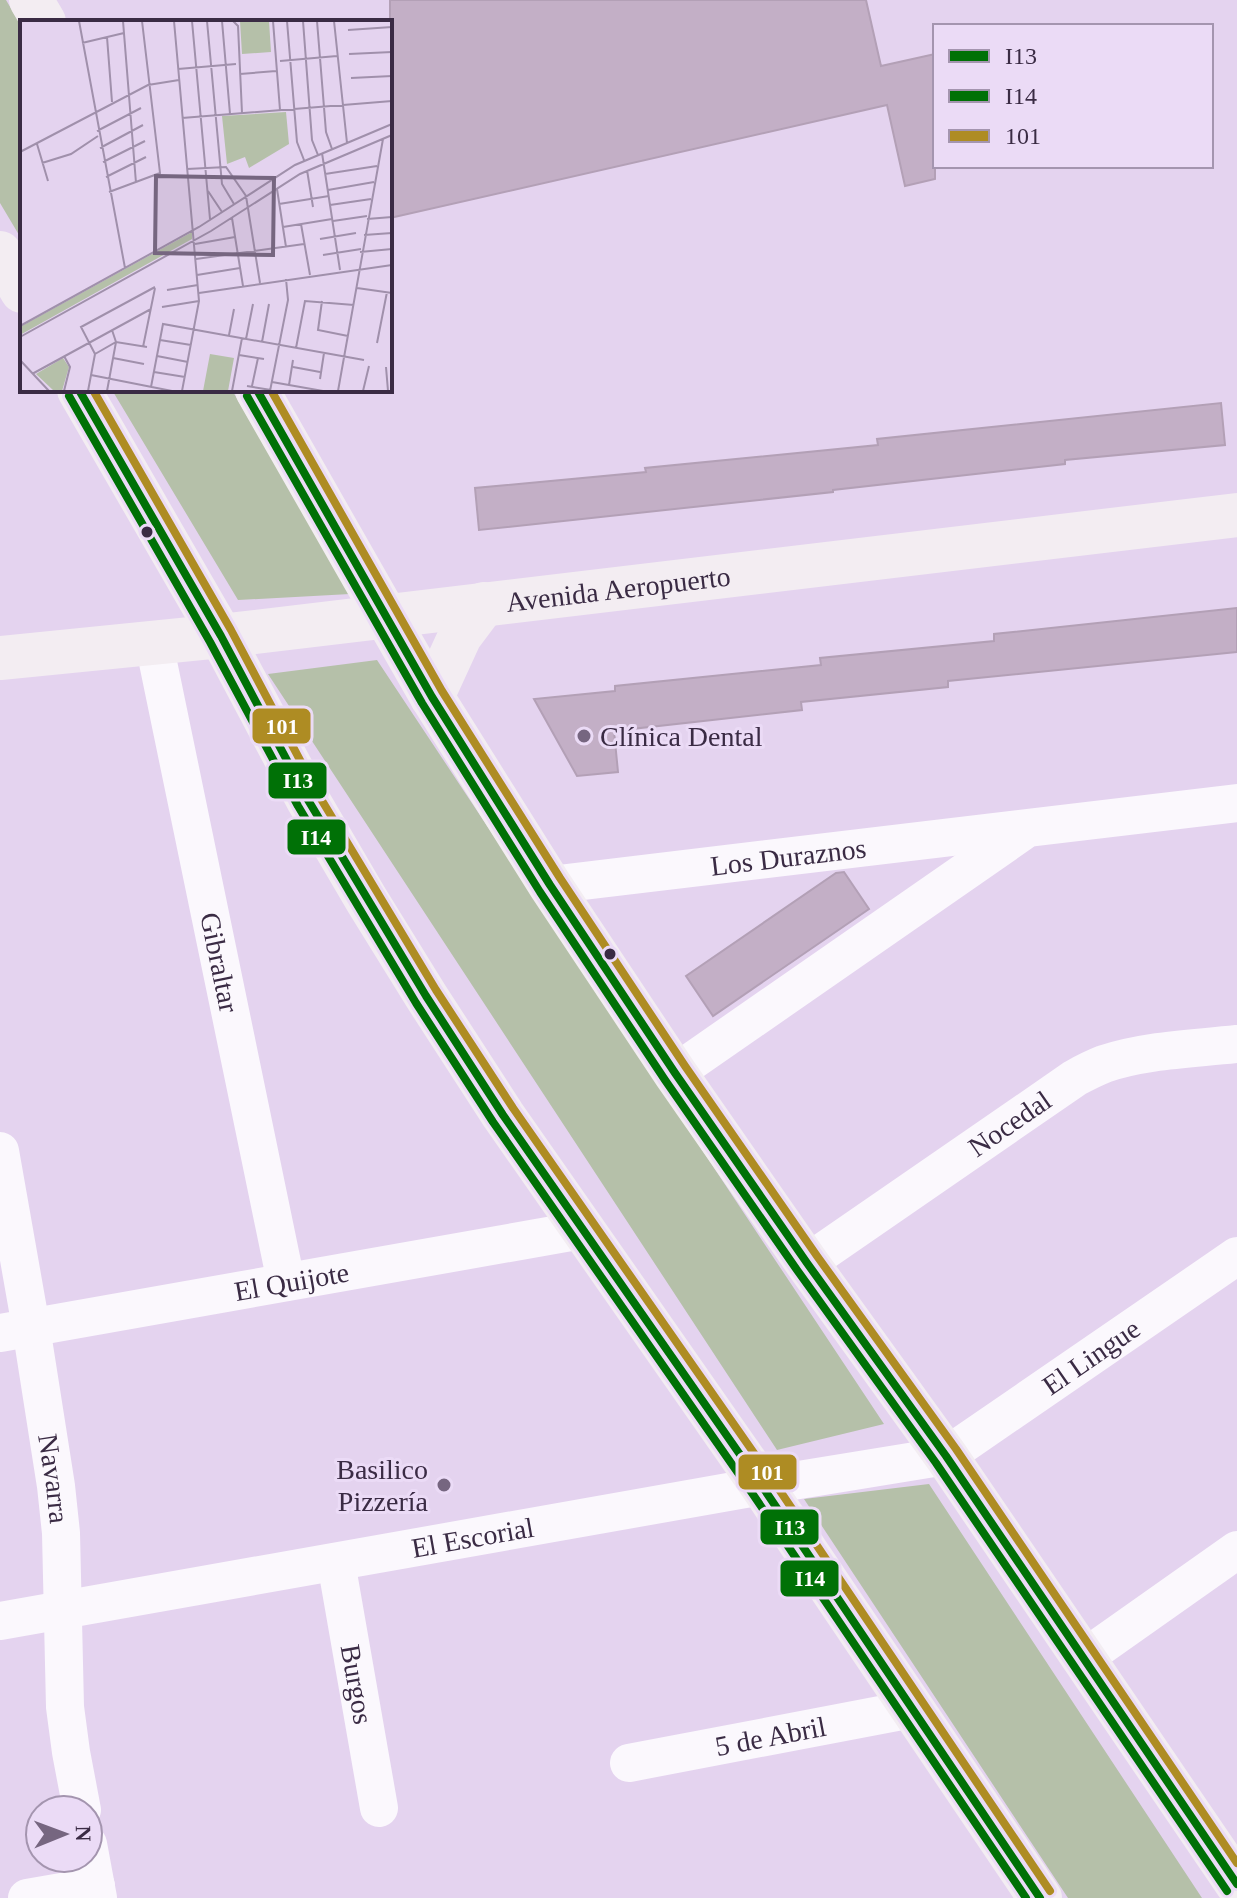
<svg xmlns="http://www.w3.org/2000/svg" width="1237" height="1898" font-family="'Times New Roman',serif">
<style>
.green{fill:#b5c0a9}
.building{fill:#c3afc6;stroke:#b3a0b6;stroke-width:2}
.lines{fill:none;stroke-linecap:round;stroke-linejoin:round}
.street{stroke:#fbf8fd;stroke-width:38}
.secondary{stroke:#f3edf2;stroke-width:44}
.bus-1-casing{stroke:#ebdbf6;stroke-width:14}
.bus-2-casing{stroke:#ebdbf6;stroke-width:14}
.bus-3-casing{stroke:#ebdbf6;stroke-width:14}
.bus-1{stroke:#007106;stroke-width:8}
.bus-2{stroke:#007106;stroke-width:8}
.bus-3{stroke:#ae8c23;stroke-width:8}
.bus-dot{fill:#3a2b44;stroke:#ebdbf6;stroke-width:3}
.poi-dot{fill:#766680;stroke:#ebdbf6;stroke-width:3}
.labels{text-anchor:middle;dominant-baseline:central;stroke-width:6;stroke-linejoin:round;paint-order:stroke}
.street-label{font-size:28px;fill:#3a2b44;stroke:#ebdbf6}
.poi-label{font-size:28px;fill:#3a2b44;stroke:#ebdbf6;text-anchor:start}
.inset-road{fill:none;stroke:#a090ab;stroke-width:2}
.view{fill:#766680;fill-opacity:0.15;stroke:#766680;stroke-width:4}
.inset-edge{fill:none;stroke:#3a2b44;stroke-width:4}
.line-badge{stroke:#ebdbf6;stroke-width:3}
.badge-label{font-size:22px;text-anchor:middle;font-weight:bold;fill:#fff}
</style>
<rect width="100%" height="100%" fill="#e4d3ef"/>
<path class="green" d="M0,0H6L22,27V240L0,203Z
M112,390H232L350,594L238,600Z
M377,660L884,1424L777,1450L268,674Z
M929,1484L1202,1898H1068L804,1499Z"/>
<path class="building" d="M390,0H866L881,66L935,54V179L905,186L887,105L390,218Z
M1221,403L1225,445L1065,460V464L833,490V492L479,530L475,488L646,472L645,468L878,445L877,439Z
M1237,608V652L948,681V687L801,702L802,710L614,731L618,772L577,776L534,699L615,691V686L821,665L820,658L994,641V634Z
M844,872L869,909L713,1016L686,976L836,873Z"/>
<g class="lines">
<g class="street">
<path id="s1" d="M154,643L286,1282"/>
<path id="s2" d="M550,885L1237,803"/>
<path d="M675,1073L1022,832"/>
<path id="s3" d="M0,1151L31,1327L56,1486L61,1533L65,1707L71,1752L82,1810"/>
<path id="s4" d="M807,1263L1075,1078C1084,1073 1094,1068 1104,1064C1145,1050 1193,1049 1237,1044"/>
<path id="s5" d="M0,1333L582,1230"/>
<path id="s6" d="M336,1562L379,1808"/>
<path id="s7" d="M0,1621L762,1486L946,1456L1237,1256"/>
<path d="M1084,1658L1237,1550"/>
<path id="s8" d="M629,1763L912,1709"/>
<path d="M88,1844L98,1898"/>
<path d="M27,1898L96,1886"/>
</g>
<g class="secondary">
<path d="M31,0L44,22"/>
<path d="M0,253L22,291"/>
<path d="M79,390L221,636L308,800L366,899L426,996L503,1115L762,1486L1040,1898"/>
<path d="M257,390L432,697L550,885L675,1073L807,1263L946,1456L1237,1884"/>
<path id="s9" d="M0,658L221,636L1237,515"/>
<path d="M432,697L460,636L484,604"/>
</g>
<defs>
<path id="bus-1" d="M79,390L221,636L308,800L426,996L503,1115L762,1486L1040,1898
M257,390L432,697L550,885L675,1073L807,1263L946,1456L1237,1884"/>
<path id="bus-2" d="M69,396L210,642L298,806L416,1003L493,1122L752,1493L1026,1898
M247,396L422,703L540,892L665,1080L797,1270L936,1463L1227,1891"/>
<path id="bus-3" d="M93,390L231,630L318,794L436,990L513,1108L772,1479L1050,1891
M271,390L442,691L560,878L685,1066L817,1256L956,1449L1237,1863"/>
</defs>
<use href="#bus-1" class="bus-1-casing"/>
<use href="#bus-2" class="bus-2-casing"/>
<use href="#bus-3" class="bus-3-casing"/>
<use href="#bus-1" class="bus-1"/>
<use href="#bus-2" class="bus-2"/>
<use href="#bus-3" class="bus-3"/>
</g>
<g class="bus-dot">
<circle cx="147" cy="532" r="7"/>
<circle cx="610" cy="954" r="7"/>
</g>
<g class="poi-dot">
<circle cx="584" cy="736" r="8"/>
<circle cx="444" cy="1485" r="8"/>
</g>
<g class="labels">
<g class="street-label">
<text stroke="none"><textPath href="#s9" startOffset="622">Avenida Aeropuerto</textPath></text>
<text stroke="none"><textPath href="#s2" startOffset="240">Los Duraznos</textPath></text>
<text stroke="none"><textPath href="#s1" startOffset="326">Gibraltar</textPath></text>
<text stroke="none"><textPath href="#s4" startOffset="246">Nocedal</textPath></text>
<text stroke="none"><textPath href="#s5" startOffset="296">El Quijote</textPath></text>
<text stroke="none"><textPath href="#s7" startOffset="1136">El Lingue</textPath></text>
<text stroke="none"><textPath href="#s3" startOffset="332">Navarra</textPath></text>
<text stroke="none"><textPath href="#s7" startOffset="480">El Escorial</textPath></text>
<text stroke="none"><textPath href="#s6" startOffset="124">Burgos</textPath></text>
<text stroke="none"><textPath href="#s8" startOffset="144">5 de Abril</textPath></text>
</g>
<g class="poi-label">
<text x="600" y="736">Clínica Dental</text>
<text x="428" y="1469" text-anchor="end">Basilico<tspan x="428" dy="32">Pizzería</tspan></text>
</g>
</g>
<g transform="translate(20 20)">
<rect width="372" height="372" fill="#e4d3ef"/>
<path d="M220,1H249L251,32L222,34ZM266,92L269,124L229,148L225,137L207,144L202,96ZM172,212V219L0,315V307ZM190,334L214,338L208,371H183ZM43,338L49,347L42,371H34L16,354Z" fill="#b5c0a9"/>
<path class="inset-road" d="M59,1L105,248M103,1L116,163M154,1L179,281L162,371M172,1L190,199M187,1L202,164L214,184M202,1L210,94M213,1L218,6L222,93M253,1L260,90M267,1L277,122L284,140M283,1L292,120L298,135M297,1L306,112L312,129M314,1L327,123M328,10L372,7M87,17L92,82M62,23L104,13M329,34L372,32M260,41L317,36M158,49L216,44M220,54L256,51M331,58L372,56M162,98L372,81M77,111L121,88M17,124L28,161M80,128L123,105M0,132L128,65L159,60M302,133L320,250M83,142L125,121M22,143L51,134L78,116M167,149L206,147L226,176L240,263M287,150L293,187M305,154L357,146M86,157L126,137M257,169L266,227M308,170L354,162M188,171L202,192M89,172L140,153L122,1M259,184L309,176M310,185L351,179M212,198L223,266M347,199L372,197M313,201L347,196M281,204L290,255M263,207L312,199M344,215L372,213M300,219L336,213M175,224L215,217M340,232L372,229M303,235L341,229M176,239L284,224M177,255L220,248M337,268L372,273M147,270L178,265M179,273L372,245M302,281L298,310L328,316M142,287L179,281M0,306L179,207L275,145L372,104M209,315L214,289M0,317L191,211L280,154L372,115M226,319L233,284M140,320L171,325M242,322L249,284M357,323L367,272M123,327L135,268M276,328L285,281L334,285M75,334L61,307L135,267M75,334L96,322L127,327M219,335L244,339M137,336L168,342M93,338L124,344M0,340L29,371M273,347L300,352M366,347L368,371M134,352L165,357M12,354L131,289M71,355L152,371M300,359L304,333M252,362L303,371M269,365L273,340M227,366L251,370M232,366L238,338M131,367L143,304L344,340M44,371L50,347L44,336M68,371L75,334M87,371L96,322L92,310M212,371L222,318M250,371L268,280L266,259M318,371L363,119M343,371L349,346"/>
<path class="view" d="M136,156L254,158L253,235L135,233Z"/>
<rect width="372" height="372" class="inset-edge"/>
</g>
<g class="line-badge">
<rect x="251" y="707" width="61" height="38" rx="8" fill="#ae8c23"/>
<rect x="267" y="761" width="61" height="39" rx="8" fill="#007106"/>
<rect x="286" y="818" width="61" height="38" rx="8" fill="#007106"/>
<rect x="737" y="1453" width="61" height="38" rx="8" fill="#ae8c23"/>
<rect x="759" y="1508" width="61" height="38" rx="8" fill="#007106"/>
<rect x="779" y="1559" width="61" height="39" rx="8" fill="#007106"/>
</g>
<g class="badge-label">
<text x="282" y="734">101</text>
<text x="298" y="788">I13</text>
<text x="316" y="845">I14</text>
<text x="767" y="1480">101</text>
<text x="790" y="1535">I13</text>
<text x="810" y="1586">I14</text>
</g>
<rect x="933" y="24" width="280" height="144" fill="#ebdbf6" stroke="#a495af" stroke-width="2"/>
<rect x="949" y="50" width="40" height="12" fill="#007106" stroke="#a495af" stroke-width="2"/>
<text x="1005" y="64" font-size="24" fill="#3a2b44">I13</text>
<rect x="949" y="90" width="40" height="12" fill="#007106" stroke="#a495af" stroke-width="2"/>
<text x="1005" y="104" font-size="24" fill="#3a2b44">I14</text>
<rect x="949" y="130" width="40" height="12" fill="#ae8c23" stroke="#a495af" stroke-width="2"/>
<text x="1005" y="144" font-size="24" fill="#3a2b44">101</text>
<g transform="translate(64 1834) rotate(89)"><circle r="38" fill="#ebdbf6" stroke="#a495af" stroke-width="2"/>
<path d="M0-6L14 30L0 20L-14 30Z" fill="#766680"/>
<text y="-12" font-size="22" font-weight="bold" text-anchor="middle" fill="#3a2b44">N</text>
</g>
</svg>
